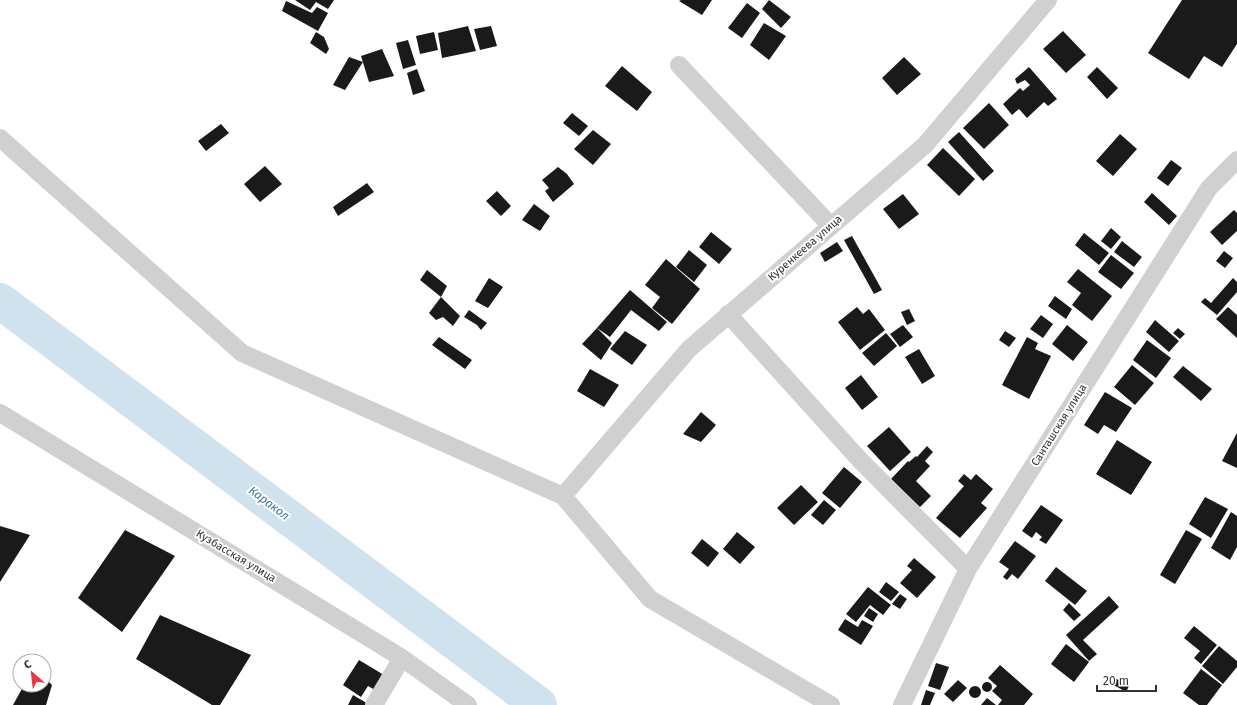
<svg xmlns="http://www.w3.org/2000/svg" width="1237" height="705" font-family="'Fira Sans',sans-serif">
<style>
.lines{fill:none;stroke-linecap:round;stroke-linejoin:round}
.river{stroke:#cfe2ee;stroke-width:36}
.building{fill:#1a1a1a}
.street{stroke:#d0d0d0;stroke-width:18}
.labels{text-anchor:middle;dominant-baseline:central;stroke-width:4;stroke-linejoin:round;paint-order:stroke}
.street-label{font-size:11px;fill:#333;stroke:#fff}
.water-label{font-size:12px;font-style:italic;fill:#3f7597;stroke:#fff}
</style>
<rect width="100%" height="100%" fill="#fff"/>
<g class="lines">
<path class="river" d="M0,301L539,705"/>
</g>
<path class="building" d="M295,0H334L328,9L316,2L310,10Z
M681,0H712L702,15L679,1Z
M769,0L791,17L781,28L762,9Z
M1182,0H1237V44L1222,67L1204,56L1189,79L1148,53Z
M286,1L312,13L317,7L328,13L318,31L282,11Z
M747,3L760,13L742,38L728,28Z
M764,23L786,36L769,60L750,45Z
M468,26L476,51L442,58L438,33Z
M491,26L497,46L480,50L474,29Z
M1063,31L1086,55L1066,73L1043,49Z
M316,32L324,37L329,49L326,54L310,43Z
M434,32L438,50L420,54L416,36Z
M408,40L416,65L403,69L396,43Z
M382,49L394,76L369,82L361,56Z
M349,57L363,62L345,90L333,85Z
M904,57L921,74L897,95L882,78Z
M622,66L652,92L637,111L605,86Z
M1029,67L1057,99L1048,106L1044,102L1027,118L1019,109L1012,115L1003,104L1020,88L1023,91L1030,85L1025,80L1017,84L1015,79Z
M1097,67L1118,88L1107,99L1087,77Z
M417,69L425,91L413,95L407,73Z
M989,103L1009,125L984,149L963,128Z
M572,113L588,126L579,136L563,123Z
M221,124L229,133L206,151L198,141Z
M593,130L611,144L593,165L574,149Z
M959,132L994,171L983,181L948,142Z
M1120,134L1137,149L1113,176L1096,161Z
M943,148L975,179L959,196L927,165Z
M1171,160L1182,168L1168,186L1157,178Z
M265,166L282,184L260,202L244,184Z
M558,167L567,174L574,184L553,202L545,191L549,188L542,180Z
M367,183L374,192L338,216L333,207Z
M497,191L511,206L501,216L486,201Z
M1152,193L1177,216L1169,225L1144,202Z
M903,194L919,214L899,229L883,209Z
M534,204L550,216L540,231L522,220Z
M1234,210L1237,213V231L1222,245L1210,232Z
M1111,228L1121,237L1111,249L1101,241Z
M711,232L732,249L719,264L699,247Z
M1084,233L1109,253L1099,265L1075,245Z
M852,236L882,290L874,294L844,240Z
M1122,241L1142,257L1134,267L1114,252Z
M837,242L843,251L825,262L820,253Z
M689,250L707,265L694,282L676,267Z
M1224,251L1233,258L1225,268L1216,261Z
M1111,255L1134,273L1121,289L1098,272Z
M666,259L700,289L672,324L652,308L660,297L645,285Z
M1078,269L1112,296L1092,321L1072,305L1081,293L1067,282Z
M427,270L447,286L441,297L420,280Z
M489,278L503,287L488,308L475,301Z
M1233,278L1237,282V292L1217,315L1201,302L1205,298L1211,303Z
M630,290L667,322L659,331L631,310L610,337L597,328Z
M1055,296L1072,309L1066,319L1048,306Z
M441,297L460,316L453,326L443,317L436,320L429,313Z
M857,307L863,314L869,309L885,330L860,350L838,322Z
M1228,307L1237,315V338L1216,319Z
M909,309L915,321L907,325L901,312Z
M469,310L487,323L481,330L477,325L464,317Z
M1041,315L1053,324L1043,338L1030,329Z
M1155,320L1179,341L1169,352L1146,332Z
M903,325L913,337L900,347L890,334Z
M1067,325L1088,342L1073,361L1052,344Z
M597,328L612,343L601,360L582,344Z
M1178,328L1185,334L1180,339L1173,333Z
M625,331L647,345L632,365L610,349Z
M1005,331L1016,338L1009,347L999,340Z
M886,333L897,346L874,366L862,353Z
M439,337L472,360L465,369L432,345Z
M1027,337L1038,343L1035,349L1051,356L1029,399L1002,385Z
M1147,340L1171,358L1156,378L1133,360Z
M919,349L935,376L922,384L905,357Z
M1132,365L1154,383L1135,405L1114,387Z
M1183,366L1212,389L1201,401L1173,377Z
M590,369L619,385L604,407L577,391Z
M861,375L878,397L862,410L845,388Z
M1105,392L1132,408L1116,432L1104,425L1098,434L1084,425Z
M701,412L716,425L701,442L683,434Z
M889,427L911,452L890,471L867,446Z
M1237,433V468L1222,461Z
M1117,440L1152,462L1131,495L1096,474Z
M927,446L933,452L925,461L930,466L916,481L931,496L920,507L891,479L908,461L909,462L916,456L917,457Z
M844,467L862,482L840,508L822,493Z
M964,474L971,480L976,474L993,489L981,503L987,508L960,538L936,518L964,486L958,481Z
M801,485L818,502L794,525L777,508Z
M1205,497L1228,509L1211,538L1189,524Z
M824,500L836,510L823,525L811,515Z
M1041,505L1063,520L1046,544L1039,540L1042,537L1036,532L1032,538L1022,531Z
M1231,512L1237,516V547L1230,560L1211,548Z
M0,526L30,535L0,582Z
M125,530L175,556L122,632L78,598Z
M1186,530L1202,539L1175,584L1160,575Z
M737,532L755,547L740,564L723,549Z
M702,539L719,553L708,567L691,553Z
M1015,541L1036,556L1018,579L1012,574L1007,580L1003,577L1009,569L999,562Z
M914,558L936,577L917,598L900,583L912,570L907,566Z
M1056,567L1087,591L1075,605L1045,581Z
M886,582L899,592L891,601L879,592Z
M868,587L891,605L883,615L870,605L856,622L846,614Z
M900,594L907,599L900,609L892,604Z
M1109,596L1119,607L1083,640L1097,654L1089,661L1066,635Z
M1069,603L1081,615L1074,621L1063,610Z
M869,608L878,614L873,622L864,616Z
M160,615L251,655L220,705H212L136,659Z
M845,619L858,627L862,620L873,626L861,645L838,630Z
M1194,626L1217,645L1201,664L1194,658L1200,651L1184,638Z
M1066,644L1089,662L1074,682L1051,664Z
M1219,646L1237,661V667L1223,684L1202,666Z
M359,660L384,675L375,690L368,686L361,697L343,685Z
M936,663L949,667L940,690L928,686Z
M1000,665L1033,694L1024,705H998L1002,700L992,691L997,686L988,678Z
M1201,669L1222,685L1207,705H1199L1183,693Z
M44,677L52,685L46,705H13L24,685H44Z
M1115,678L1129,686L1126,692L1112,684Z
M958,680L967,688L953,702L944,694Z
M982 687a5 5 0 1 1 10 0a5 5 0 1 1-10 0Z
M969 692a6 6 0 1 1 12 0a6 6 0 1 1-12 0Z
M926,690L935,693L930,705H921Z
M353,695L370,705H348Z
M987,698L996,705H981Z"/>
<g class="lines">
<path class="street" d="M679,65L831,226
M0,138L242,353L563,496L650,599L831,705
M728,314L859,459L968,569
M0,413L402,658L468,705
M563,496L689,349L925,145L1048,0
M374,705L402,658
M902,705L968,569L1209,188L1237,160"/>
</g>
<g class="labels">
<g class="street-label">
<text transform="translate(805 248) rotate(-41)">Куренкеева улица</text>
<text transform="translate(1059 425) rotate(-58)">Санташская улица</text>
<text transform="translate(236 556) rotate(31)">Кузбасская улица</text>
</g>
<g class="water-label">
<text transform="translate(269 503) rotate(37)">Каракол</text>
</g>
</g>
<g transform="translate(32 673) rotate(332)"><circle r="19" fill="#ffffff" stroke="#adadad"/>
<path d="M0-3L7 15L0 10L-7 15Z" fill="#e63946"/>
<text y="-6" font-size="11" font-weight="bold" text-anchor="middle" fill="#333333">С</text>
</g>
<path d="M1097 685v6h59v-6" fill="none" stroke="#333333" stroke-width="2"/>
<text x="1103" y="685" font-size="12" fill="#333333" stroke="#ffffff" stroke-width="3" paint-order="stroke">20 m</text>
</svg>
